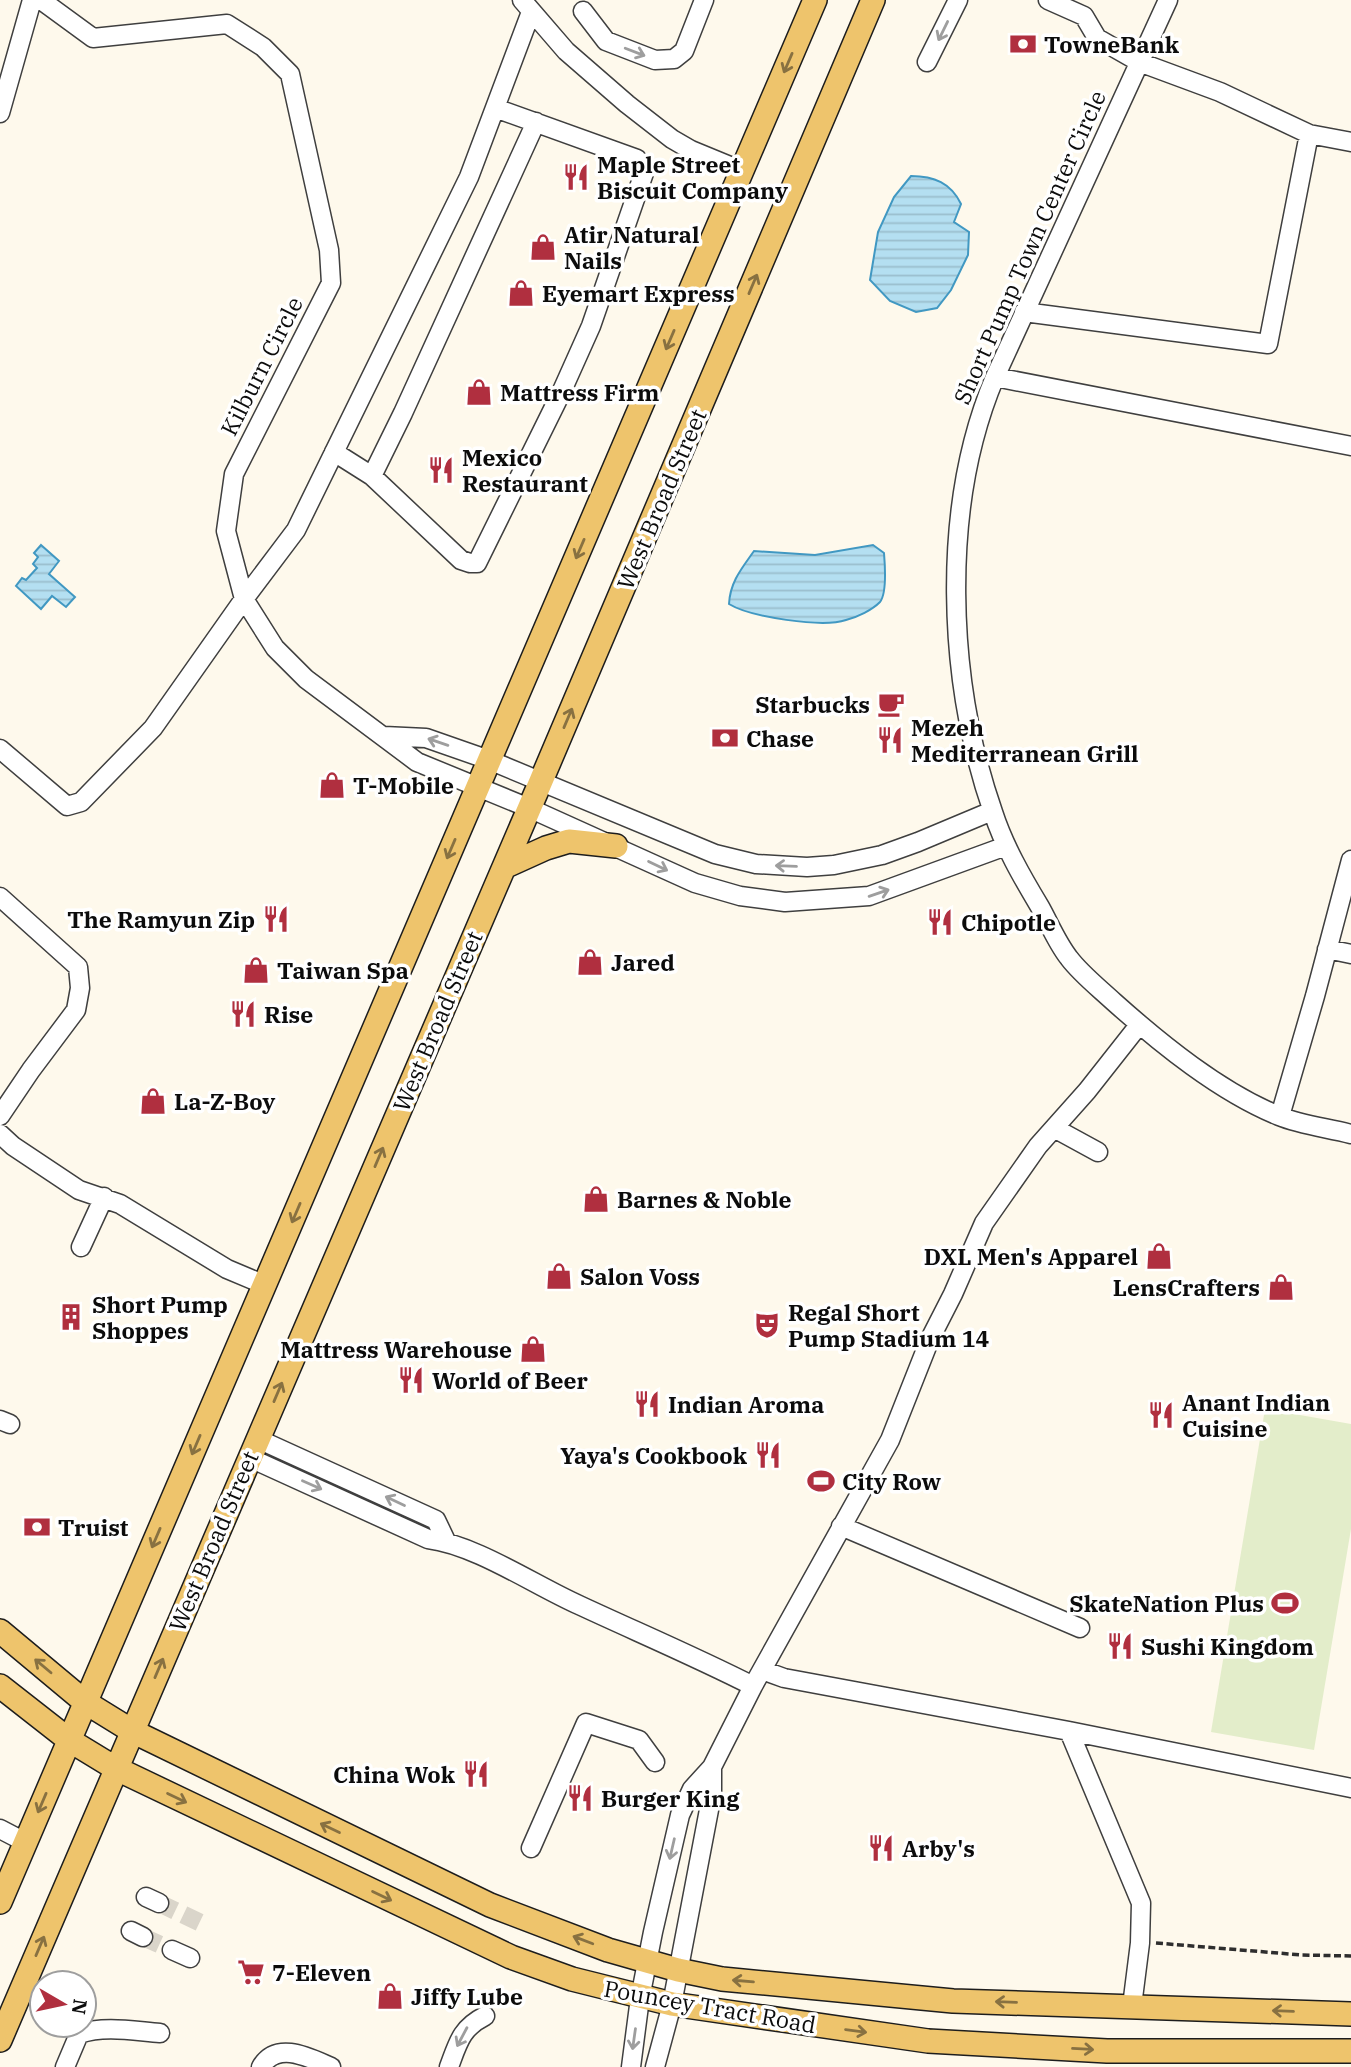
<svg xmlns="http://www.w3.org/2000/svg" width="1351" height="2067" font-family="'IBM Plex Serif',serif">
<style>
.pitch{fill:#e3edca}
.water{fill:url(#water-rules);stroke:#4198c2;stroke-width:2}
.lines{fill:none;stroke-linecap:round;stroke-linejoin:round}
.minor-tunnel{stroke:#dad5ca;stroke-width:18;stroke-dasharray:18 9;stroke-linecap:butt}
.minor-casing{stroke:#3f3f3f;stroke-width:21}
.major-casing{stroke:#1d1d1d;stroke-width:26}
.path{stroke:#2e2e2e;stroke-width:3.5;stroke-dasharray:7 3.5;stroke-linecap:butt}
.minor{stroke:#fff;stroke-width:18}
.major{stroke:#eec46c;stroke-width:23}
.oneway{stroke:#9e9e9e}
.oneway2{stroke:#887141}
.labels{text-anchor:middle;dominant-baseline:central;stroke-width:7;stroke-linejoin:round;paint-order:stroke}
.poi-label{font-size:23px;font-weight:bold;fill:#0c0c0c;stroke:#fff;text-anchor:start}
.street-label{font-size:23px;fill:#0c0c0c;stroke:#fff}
</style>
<defs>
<pattern id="water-rules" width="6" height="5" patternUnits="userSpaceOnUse" patternTransform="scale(1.75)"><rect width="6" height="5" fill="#b4dff1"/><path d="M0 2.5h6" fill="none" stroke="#9abecd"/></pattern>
</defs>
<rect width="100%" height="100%" fill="#fef9ec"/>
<path class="pitch" d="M1265,1409L1351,1424V1529L1314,1750L1211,1732Z"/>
<path class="water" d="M911,176C934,176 951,183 961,204L954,222L969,232L968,255L951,290L937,308L916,312L890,301L870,280L878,232L894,197Z
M41,545L59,561L49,574L75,597L66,607L52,596L41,609L16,586L22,578L26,580L37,568L33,564L38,557L34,553Z
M873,545L884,553C885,565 887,593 880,602C872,610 858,617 846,620C822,628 750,617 729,604C730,582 742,568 754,551L815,555Z"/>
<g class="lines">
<path class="minor-tunnel" d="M159,1903L205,1925
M143,1937L172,1950"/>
<defs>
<path id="minor" d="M41,0L93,38L227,24L263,47L290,74L329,250L331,283L234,474L226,531L244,599L275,648L306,679L417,762L529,808L695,883L740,896L785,902L869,896L1006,846
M522,0L566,51L627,104L672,139L691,150L742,171
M1168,0L995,377C940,507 947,680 993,812C1004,846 1022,877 1040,907C1049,923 1057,943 1069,958C1081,974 1099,988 1114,1002C1161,1044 1220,1092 1279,1116C1301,1125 1328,1128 1351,1134
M583,11L606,41L655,60L674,59L684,51L704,0
M927,62L958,0
M0,113L32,0
M1309,134L1351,142
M1024,312L1268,344L1309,134L1220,92L1139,62L1097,38L1084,16L1048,0
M995,377L1351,446
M334,452L372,476L461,560L470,563H477L561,393L591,326L644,173L637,159L495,108
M372,476L403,413L536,122
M384,736L426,738L489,760L715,854L756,864L807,867L834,865L882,855L918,842L992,811
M0,749L67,806L81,802L153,728L244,599L296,530L469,177L531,12
M0,897L78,967L80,988L76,1010L31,1070L0,1116
M1327,949L1351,954
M1280,1116L1315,996L1351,860
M1054,1128L1098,1152
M0,1134L13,1146L79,1190L120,1204L227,1269L265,1285
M81,1247L104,1197
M0,1420L10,1424
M258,1439L436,1520L446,1541
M250,1458L428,1539C476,1545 534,1585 579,1605C637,1632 696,1657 753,1686
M841,1526L1080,1628
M762,1670L784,1678L1069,1731L1351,1788
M1069,1731L1141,1903L1140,1943L1132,2006
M0,1829L25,1842
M531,1848L586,1723L639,1740L655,1762
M146,1897L159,1903
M131,1931L143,1937
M172,1950L190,1958
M65,2067L79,2034C104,2025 134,2031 160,2033
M261,2067C277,2040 310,2058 331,2067
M449,2067C458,2043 461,2028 485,2016
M631,2067L640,1998L653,1932L680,1815L692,1789L712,1767L753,1686L890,1440L930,1339L953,1294L984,1223L1038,1146L1087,1091L1139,1025
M655,2067L672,2004L712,1794V1767"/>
<path id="major" d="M504,867L546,848L569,841L616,846
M0,1631L85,1702L132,1731L490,1905L608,1950L678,1970L722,1979L953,2001L1351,2014
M0,1686L69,1740L115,1768L511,1957L572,1979L672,2004L928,2041L1107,2051H1351
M0,1902L815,0
M0,2040L541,781L873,0"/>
</defs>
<use href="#minor" class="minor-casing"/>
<use href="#major" class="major-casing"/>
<path class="path" d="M1156,1943L1302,1955L1351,1956"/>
<use href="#minor" class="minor"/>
<use href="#major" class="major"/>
</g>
<defs><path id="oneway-shaft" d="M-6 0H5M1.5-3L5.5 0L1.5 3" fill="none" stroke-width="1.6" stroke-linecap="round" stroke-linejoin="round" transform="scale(1.75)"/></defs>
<g class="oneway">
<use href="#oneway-shaft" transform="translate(943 31) rotate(116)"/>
<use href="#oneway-shaft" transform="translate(635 52) rotate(21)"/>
<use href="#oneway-shaft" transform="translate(438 742) rotate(-161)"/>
<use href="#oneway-shaft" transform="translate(658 866) rotate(26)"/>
<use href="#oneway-shaft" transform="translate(786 866) rotate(-178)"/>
<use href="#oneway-shaft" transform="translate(879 893) rotate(-19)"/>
<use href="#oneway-shaft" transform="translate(312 1485) rotate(24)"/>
<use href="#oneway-shaft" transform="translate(395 1501) rotate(-155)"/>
<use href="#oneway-shaft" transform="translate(672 1849) rotate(103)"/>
<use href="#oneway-shaft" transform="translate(462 2037) rotate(118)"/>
<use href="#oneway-shaft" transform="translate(634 2039) rotate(98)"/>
</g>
<g class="oneway2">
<use href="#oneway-shaft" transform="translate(788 63) rotate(113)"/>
<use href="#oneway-shaft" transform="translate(753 284) rotate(-67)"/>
<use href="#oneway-shaft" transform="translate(670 340) rotate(113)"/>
<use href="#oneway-shaft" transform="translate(580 549) rotate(113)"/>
<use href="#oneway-shaft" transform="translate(568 718) rotate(-67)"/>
<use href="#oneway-shaft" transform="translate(451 849) rotate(113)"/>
<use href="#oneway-shaft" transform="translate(379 1157) rotate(-67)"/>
<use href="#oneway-shaft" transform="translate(296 1213) rotate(113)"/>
<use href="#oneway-shaft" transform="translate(278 1392) rotate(-67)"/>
<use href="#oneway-shaft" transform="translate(196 1445) rotate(113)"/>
<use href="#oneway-shaft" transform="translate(156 1538) rotate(113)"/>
<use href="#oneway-shaft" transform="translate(43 1666) rotate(-140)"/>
<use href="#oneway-shaft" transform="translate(159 1668) rotate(-67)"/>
<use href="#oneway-shaft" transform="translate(177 1798) rotate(26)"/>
<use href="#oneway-shaft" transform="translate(42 1803) rotate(113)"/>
<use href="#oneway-shaft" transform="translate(330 1828) rotate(-154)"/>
<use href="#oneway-shaft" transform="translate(382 1896) rotate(26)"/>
<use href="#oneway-shaft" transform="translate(583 1940) rotate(-159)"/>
<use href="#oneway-shaft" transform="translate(40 1946) rotate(-67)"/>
<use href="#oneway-shaft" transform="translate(743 1981) rotate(-175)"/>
<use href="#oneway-shaft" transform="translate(1006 2002) rotate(-178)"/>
<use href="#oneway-shaft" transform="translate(1283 2011) rotate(-178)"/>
<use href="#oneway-shaft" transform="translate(856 2031) rotate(8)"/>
<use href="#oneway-shaft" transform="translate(1083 2049) rotate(3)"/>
</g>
<defs>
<symbol id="bank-bare" viewBox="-9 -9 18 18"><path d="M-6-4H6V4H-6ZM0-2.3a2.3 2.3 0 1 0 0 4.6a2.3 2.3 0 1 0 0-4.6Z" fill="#b02f3f" stroke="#fff" stroke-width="2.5" paint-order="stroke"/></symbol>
<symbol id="restaurant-bare" viewBox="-9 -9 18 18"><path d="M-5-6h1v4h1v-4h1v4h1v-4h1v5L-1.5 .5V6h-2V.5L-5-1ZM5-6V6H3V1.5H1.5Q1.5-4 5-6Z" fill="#b02f3f" stroke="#fff" stroke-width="2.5" paint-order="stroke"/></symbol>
<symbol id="shop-bare" viewBox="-9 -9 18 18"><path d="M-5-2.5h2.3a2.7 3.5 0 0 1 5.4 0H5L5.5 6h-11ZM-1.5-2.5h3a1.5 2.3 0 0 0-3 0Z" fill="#b02f3f" stroke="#fff" stroke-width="2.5" paint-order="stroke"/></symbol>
<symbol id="cafe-bare" viewBox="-9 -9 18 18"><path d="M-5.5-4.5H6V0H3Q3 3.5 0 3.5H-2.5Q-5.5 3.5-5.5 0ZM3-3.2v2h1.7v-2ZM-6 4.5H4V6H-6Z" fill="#b02f3f" stroke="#fff" stroke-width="2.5" paint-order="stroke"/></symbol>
<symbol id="building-bare" viewBox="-9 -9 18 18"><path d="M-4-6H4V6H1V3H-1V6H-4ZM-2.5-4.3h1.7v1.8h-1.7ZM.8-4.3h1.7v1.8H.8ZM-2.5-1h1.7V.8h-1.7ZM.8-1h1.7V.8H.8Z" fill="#b02f3f" stroke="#fff" stroke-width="2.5" paint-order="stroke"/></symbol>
<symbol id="theatre-bare" viewBox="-9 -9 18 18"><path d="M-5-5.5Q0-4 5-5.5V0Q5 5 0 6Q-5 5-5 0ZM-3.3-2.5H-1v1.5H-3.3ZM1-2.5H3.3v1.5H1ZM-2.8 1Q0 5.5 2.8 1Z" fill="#b02f3f" stroke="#fff" stroke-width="2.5" paint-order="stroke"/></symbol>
<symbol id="stadium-bare" viewBox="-9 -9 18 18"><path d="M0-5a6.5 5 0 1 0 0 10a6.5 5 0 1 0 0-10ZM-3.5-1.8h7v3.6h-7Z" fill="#b02f3f" stroke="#fff" stroke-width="2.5" paint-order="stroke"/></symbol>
<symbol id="supermarket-bare" viewBox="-9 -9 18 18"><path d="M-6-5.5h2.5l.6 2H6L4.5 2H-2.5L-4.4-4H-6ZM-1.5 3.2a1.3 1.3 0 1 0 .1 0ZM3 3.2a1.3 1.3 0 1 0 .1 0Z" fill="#b02f3f" stroke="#fff" stroke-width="2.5" paint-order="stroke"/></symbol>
</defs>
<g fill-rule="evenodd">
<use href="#bank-bare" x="1004" y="25" width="38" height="38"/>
<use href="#restaurant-bare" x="557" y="158" width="38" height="38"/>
<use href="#shop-bare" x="524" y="228" width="38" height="38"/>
<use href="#shop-bare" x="502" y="274" width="38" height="38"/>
<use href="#shop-bare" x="460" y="373" width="38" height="38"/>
<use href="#restaurant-bare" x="422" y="451" width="38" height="38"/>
<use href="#cafe-bare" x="872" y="685" width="38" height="38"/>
<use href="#bank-bare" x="706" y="719" width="38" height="38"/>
<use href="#restaurant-bare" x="871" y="721" width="38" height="38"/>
<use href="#shop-bare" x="313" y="766" width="38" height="38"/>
<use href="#restaurant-bare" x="257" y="900" width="38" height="38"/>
<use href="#restaurant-bare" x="921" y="903" width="38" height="38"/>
<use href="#shop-bare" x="571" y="943" width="38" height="38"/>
<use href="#shop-bare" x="237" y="951" width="38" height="38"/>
<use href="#restaurant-bare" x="224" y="995" width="38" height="38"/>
<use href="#shop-bare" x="134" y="1082" width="38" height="38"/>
<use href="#shop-bare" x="577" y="1180" width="38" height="38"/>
<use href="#shop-bare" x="1140" y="1237" width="38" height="38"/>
<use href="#shop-bare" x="540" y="1257" width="38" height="38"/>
<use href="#shop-bare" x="1262" y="1268" width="38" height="38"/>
<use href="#building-bare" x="52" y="1298" width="38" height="38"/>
<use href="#theatre-bare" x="748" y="1306" width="38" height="38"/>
<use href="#shop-bare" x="514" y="1330" width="38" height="38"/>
<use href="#restaurant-bare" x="392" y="1361" width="38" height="38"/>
<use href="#restaurant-bare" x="628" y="1385" width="38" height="38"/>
<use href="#restaurant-bare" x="1142" y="1396" width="38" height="38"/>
<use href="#restaurant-bare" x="749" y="1436" width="38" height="38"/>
<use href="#stadium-bare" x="802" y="1462" width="38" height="38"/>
<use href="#bank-bare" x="18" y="1508" width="38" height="38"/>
<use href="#stadium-bare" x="1266" y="1584" width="38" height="38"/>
<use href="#restaurant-bare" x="1101" y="1627" width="38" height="38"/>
<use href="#restaurant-bare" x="457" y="1755" width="38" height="38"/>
<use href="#restaurant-bare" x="561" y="1779" width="38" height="38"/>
<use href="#restaurant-bare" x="862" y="1829" width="38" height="38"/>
<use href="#supermarket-bare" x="232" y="1953" width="38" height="38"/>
<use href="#shop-bare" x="371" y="1977" width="38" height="38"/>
</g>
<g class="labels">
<g class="poi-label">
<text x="1044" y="44">TowneBank</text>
<text x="597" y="164">Maple Street<tspan x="597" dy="26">Biscuit Company</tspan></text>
<text x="564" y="234">Atir Natural<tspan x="564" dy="26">Nails</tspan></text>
<text x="542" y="293">Eyemart Express</text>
<text x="500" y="392">Mattress Firm</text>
<text x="462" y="457">Mexico<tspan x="462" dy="26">Restaurant</tspan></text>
<text x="870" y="704" text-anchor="end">Starbucks</text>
<text x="911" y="727">Mezeh<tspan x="911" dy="26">Mediterranean Grill</tspan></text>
<text x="746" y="738">Chase</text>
<text x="353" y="785">T-Mobile</text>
<text x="255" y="919" text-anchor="end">The Ramyun Zip</text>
<text x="961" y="922">Chipotle</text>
<text x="611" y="962">Jared</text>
<text x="277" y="970">Taiwan Spa</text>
<text x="264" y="1014">Rise</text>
<text x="174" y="1101">La-Z-Boy</text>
<text x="617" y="1199">Barnes &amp; Noble</text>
<text x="1138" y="1256" text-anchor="end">DXL Men's Apparel</text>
<text x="580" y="1276">Salon Voss</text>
<text x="1260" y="1287" text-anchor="end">LensCrafters</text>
<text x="92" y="1304">Short Pump<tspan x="92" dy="26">Shoppes</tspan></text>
<text x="788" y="1312">Regal Short<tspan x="788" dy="26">Pump Stadium 14</tspan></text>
<text x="512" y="1349" text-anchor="end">Mattress Warehouse</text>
<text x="432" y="1380">World of Beer</text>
<text x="1182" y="1402">Anant Indian<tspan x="1182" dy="26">Cuisine</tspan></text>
<text x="668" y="1404">Indian Aroma</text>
<text x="747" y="1455" text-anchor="end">Yaya's Cookbook</text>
<text x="842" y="1481">City Row</text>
<text x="58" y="1527">Truist</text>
<text x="1264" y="1603" text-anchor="end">SkateNation Plus</text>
<text x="1141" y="1646">Sushi Kingdom</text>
<text x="455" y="1774" text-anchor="end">China Wok</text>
<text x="601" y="1798">Burger King</text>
<text x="902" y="1848">Arby's</text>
<text x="272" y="1972">7-Eleven</text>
<text x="411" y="1996">Jiffy Lube</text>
</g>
<g class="street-label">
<text transform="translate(1029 247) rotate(-66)">Short Pump Town Center Circle</text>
<text transform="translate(261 366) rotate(-63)">Kilburn Circle</text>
<text transform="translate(661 499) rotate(-67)">West Broad Street</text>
<text transform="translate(437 1021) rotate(-67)">West Broad Street</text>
<text transform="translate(213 1541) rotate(-67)">West Broad Street</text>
<text transform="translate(710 2006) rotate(10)">Pouncey Tract Road</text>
</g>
</g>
<g transform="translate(63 2004) rotate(99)"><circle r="33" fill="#ffffff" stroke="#9e9e9e" stroke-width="2"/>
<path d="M0-5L12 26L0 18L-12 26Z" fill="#b02f3f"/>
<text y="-10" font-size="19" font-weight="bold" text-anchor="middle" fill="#0c0c0c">N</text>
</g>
</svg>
